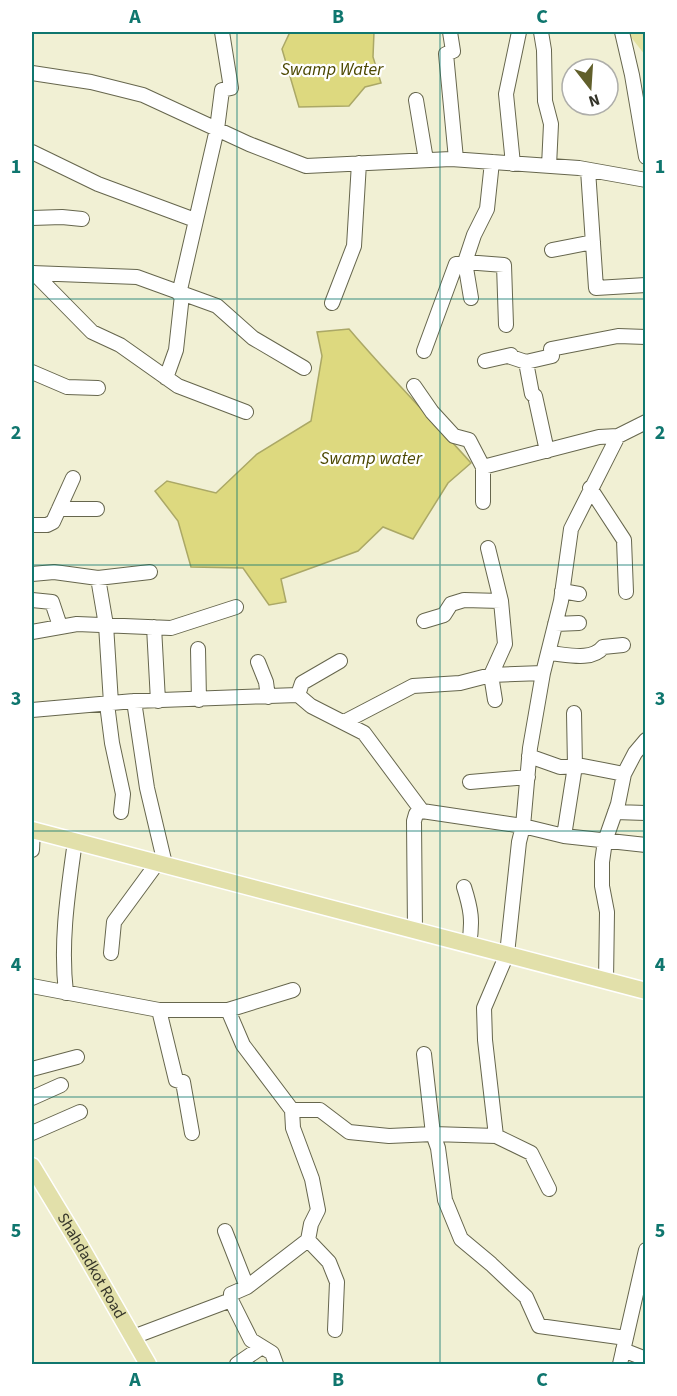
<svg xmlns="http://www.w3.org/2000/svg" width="677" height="1396" font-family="'Source Sans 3',sans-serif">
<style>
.green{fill:#e3e1a0}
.water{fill:#ddd97f;stroke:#aba866;stroke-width:1.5}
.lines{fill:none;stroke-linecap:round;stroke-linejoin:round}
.minor-casing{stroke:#66664d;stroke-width:16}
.major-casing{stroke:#fff;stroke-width:19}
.minor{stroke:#fff;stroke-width:14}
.major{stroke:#e2e0aa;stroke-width:16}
.grid{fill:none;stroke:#0f766e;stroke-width:1.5;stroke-opacity:0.55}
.labels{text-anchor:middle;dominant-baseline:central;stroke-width:4.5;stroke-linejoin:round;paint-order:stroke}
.street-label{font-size:16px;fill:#35352a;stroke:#fff}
.water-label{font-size:18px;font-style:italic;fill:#4c4800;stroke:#fff}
.neatline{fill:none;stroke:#0f766e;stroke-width:2}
.grid-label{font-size:20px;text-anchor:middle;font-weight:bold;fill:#0f766e}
</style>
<rect width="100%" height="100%" fill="#f1f0d4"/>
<path class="green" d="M627,32H645V55Z"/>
<path class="water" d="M290,32H374L373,57L381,83L365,87L349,106L299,107L282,49Z
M349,329C388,375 431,418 471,463L448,483L413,539L383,527L358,551L281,579L286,602L269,605L243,568L191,567L178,521L155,491L167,481L216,493L257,454L311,421L322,356L317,332Z"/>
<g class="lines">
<defs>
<path id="minor" d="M450,32L453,51L446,54L456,159
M541,32L544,50L545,101L551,124L549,166
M622,32L632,75L646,157
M32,73L91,82L143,95L249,144L306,166L451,159L579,168L646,180
M416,100L426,160
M32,152L98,184L195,220
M513,164L506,94L519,32
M588,170L596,288L646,285
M32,218L62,217L82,219
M552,250L593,242
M32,273L137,277L217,306L253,338L304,368
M34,273L92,332L120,345L178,386L246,412
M179,294L217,129L222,90L231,88L222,32
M471,298L465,262L474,235L487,209L492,162
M332,303L354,246L359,163
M424,351L456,264L465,262L504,265L506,325
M485,361L511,355V357L526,362L552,356L551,349L618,336L646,337
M526,362L532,394L535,396L547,451
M32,372L67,387L98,388
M166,378L176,350L182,295
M414,386L432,412L454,436L469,440L483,467V502
M483,467L599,437L618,436
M590,488L624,540L626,592
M59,509H97
M32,525H47L53,522L73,478
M488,548L501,601L505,644L491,675L495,700
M32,574L54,572L98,578L150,572
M98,578L106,625L111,703
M562,591L579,594
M32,600L52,602L60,626
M424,621L444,615L451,604L464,600L501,601
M555,624L579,623
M154,627L158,701
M32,632L77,624L171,628L236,607
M198,649L199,700
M548,653C565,654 592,662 603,647L623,645
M258,662L266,682L268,697
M298,695L302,683L340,661
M134,701L147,788L165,864
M107,704L112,743L123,794L121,812
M32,710L134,701L298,695L311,706L364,733L422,811L523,826L564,836L646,845
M344,722L413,686L460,683L491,675L543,673
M529,756L560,767L583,766L624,774
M470,782L528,777
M615,812L646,813
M564,836L575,766L574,713
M32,850L33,830
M464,887C471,909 473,921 469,944
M415,930L414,821L416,814L422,811
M111,953L114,922L158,862
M606,981L607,912L602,886V862L605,841L618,804L624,774L635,753L646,740
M32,986L159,1010H228L293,990
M66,993C60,942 68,892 75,841
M159,1010L176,1080L183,1082L192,1133
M424,1054L433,1134L438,1148L445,1200L461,1239L491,1264L526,1297L539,1326L626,1338
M32,1069L77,1057
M32,1098L61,1085
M292,1110H320L349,1132L389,1136L433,1134L496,1136L531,1153L549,1189
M32,1133L80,1112
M496,1136L485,1040L484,1008L507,954L519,842L523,826L530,748L543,673L561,601L571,529L618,436L646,422
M225,1231L247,1287
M308,1240L329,1262L337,1282L335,1330
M231,1300L251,1340L272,1353L276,1364
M133,1337L231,1300V1294L247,1287L308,1240L311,1224L318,1210L312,1179L293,1128L292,1110L243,1045L228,1010
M623,1350L646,1359
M237,1364L262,1347
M620,1364L646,1250"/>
<g id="major">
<path d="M32,830L646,991"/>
<path id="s1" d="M32,1166L81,1247L148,1364"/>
</g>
</defs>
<use href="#minor" class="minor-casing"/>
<use href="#major" class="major-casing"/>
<use href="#minor" class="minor"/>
<use href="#major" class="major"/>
</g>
<path class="grid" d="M237,32V1364M440,32V1364M32,299H646M32,565H646M32,831H646M32,1097H646"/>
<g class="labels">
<g class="street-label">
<text stroke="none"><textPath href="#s1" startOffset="116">Shahdadkot Road</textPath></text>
</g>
<g class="water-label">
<text x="332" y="69">Swamp Water</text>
<text x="371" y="458">Swamp water</text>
</g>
</g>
<rect width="677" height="1396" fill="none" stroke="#ffffff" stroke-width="66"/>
<g transform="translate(590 87) rotate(163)"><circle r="28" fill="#ffffff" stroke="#aeaeaa" stroke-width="1.5"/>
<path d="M0-4.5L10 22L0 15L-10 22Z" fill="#615f2b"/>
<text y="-9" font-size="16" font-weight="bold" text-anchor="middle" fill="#35352a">N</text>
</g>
<rect x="33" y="33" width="611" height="1330" class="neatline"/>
<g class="grid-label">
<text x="135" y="23">A</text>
<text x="338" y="23">B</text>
<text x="542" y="23">C</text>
<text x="16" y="173">1</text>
<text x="660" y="173">1</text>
<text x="16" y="439">2</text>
<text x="660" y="439">2</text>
<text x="16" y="705">3</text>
<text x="660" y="705">3</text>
<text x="16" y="971">4</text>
<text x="660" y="971">4</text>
<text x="16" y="1237">5</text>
<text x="660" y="1237">5</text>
<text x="135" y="1386">A</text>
<text x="338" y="1386">B</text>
<text x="542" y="1386">C</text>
</g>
</svg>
